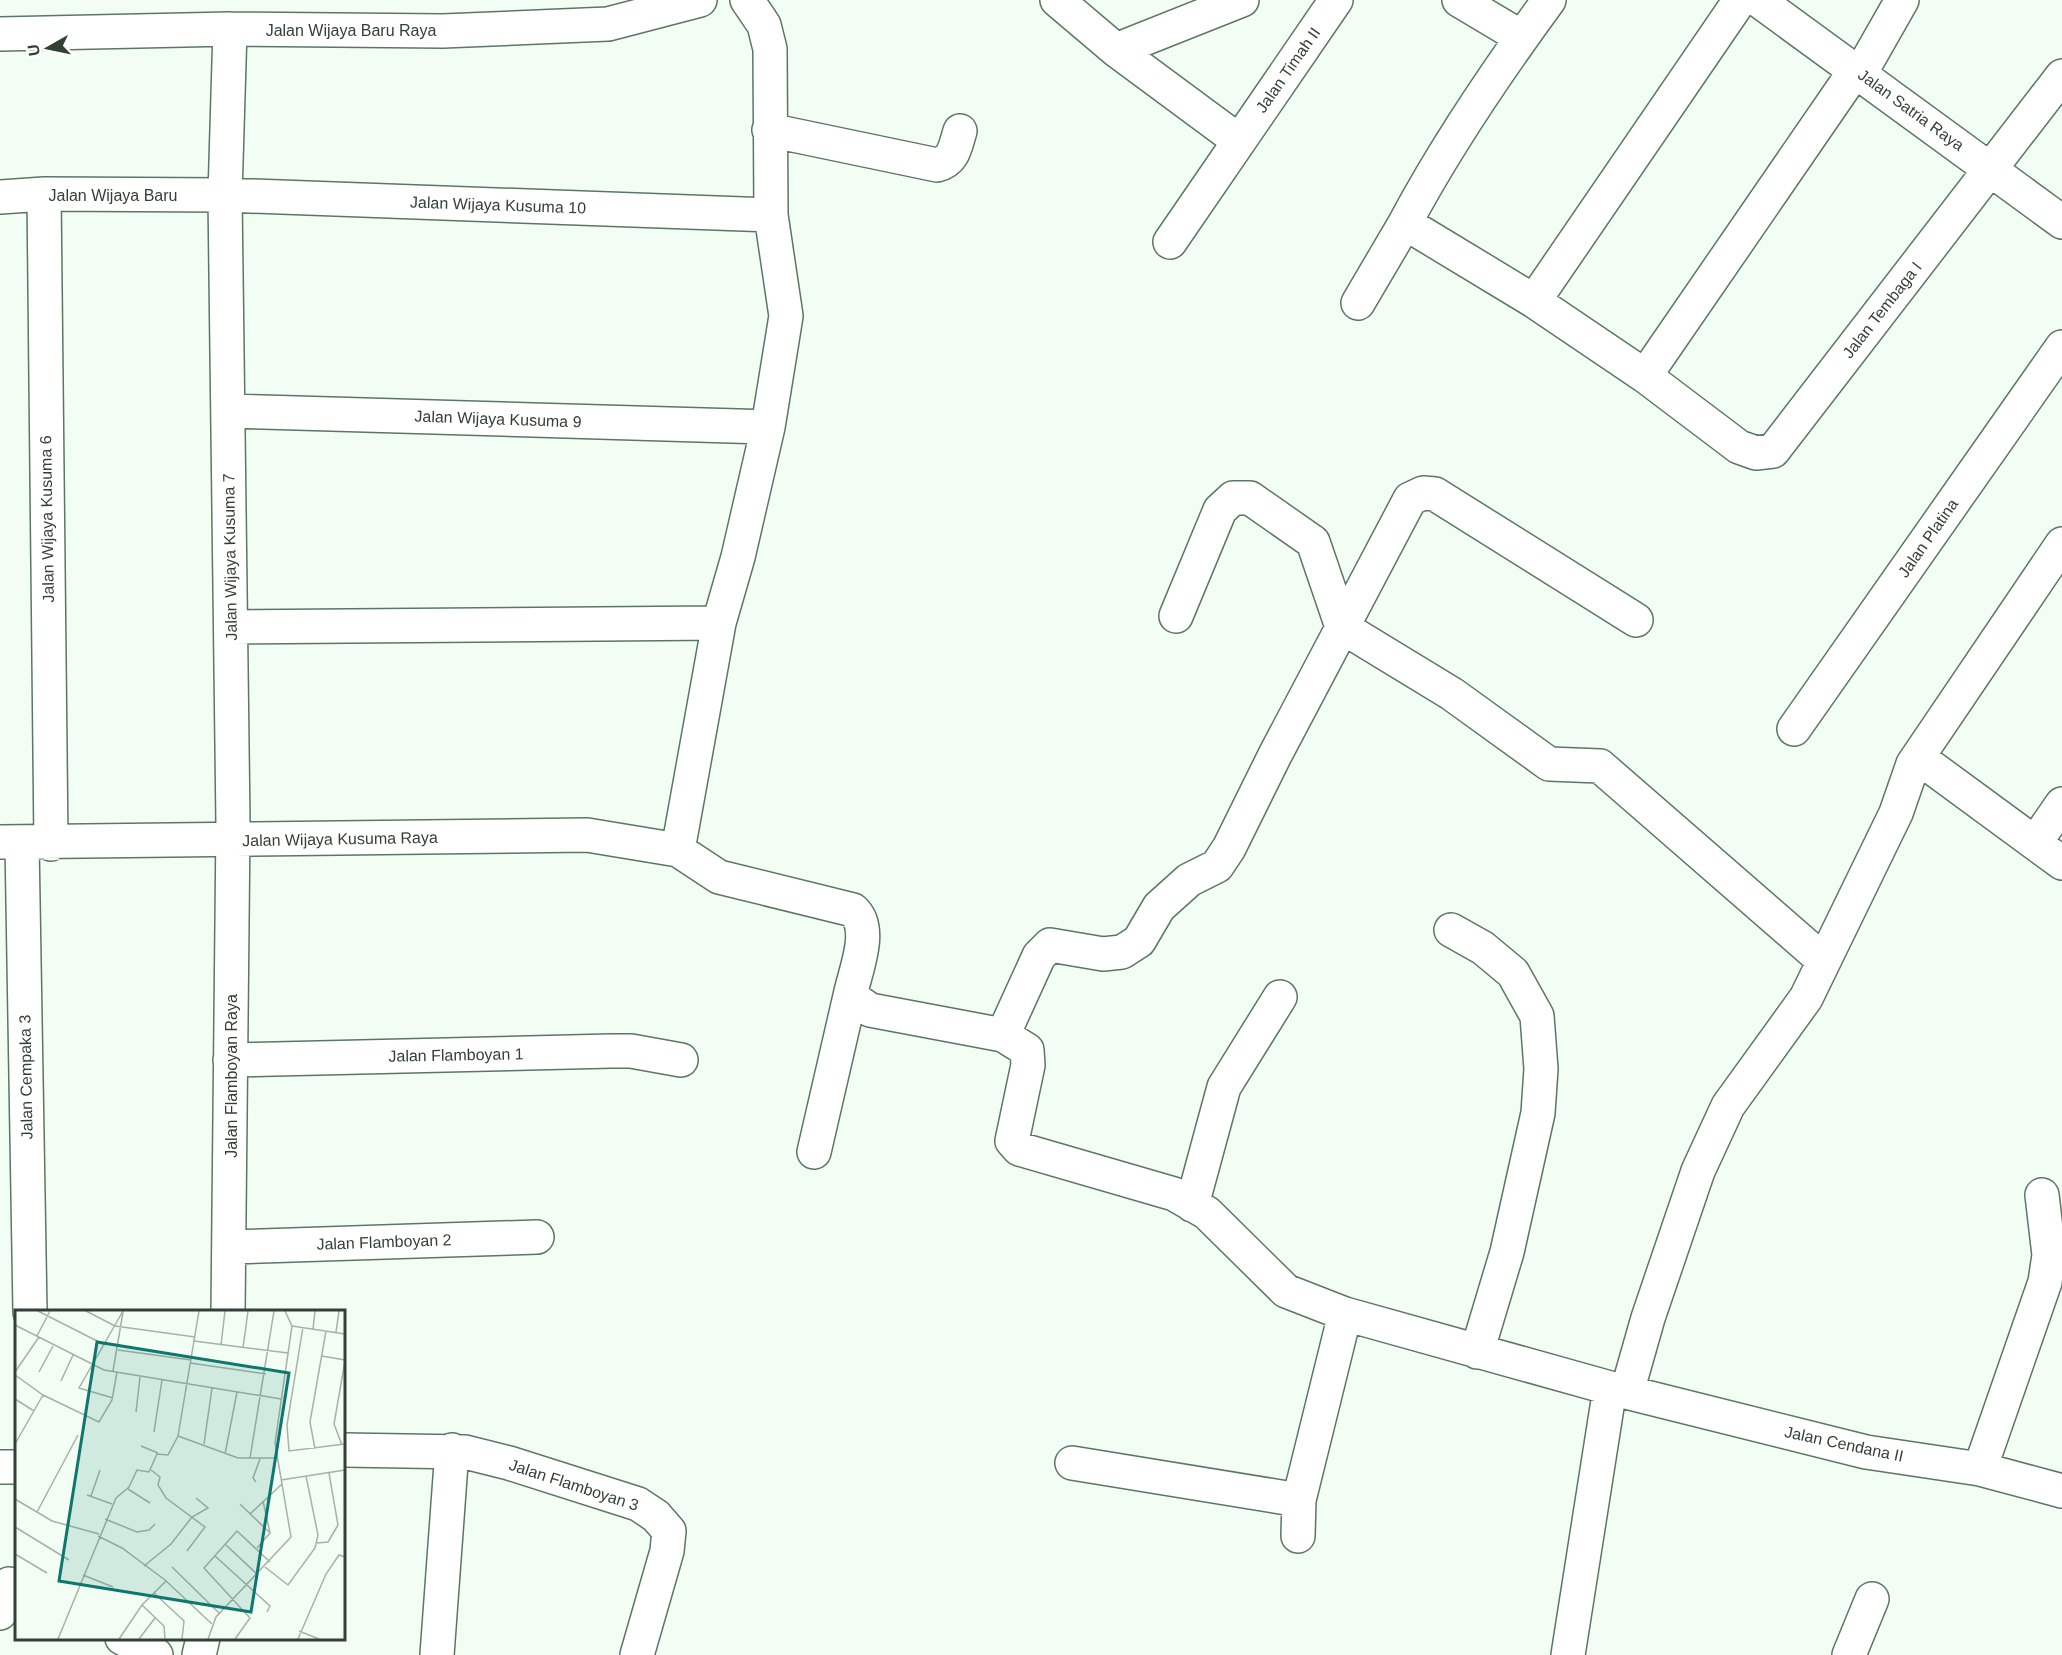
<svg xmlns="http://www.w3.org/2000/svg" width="2062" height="1655" font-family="Helvetica,sans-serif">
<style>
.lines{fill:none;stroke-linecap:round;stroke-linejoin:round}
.minor-casing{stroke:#5b7761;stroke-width:36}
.minor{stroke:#fff;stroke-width:33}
.labels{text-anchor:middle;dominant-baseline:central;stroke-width:4.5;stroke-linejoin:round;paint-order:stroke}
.street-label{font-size:16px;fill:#334036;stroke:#fff}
.inset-road{fill:none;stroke:#a6b2a8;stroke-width:1.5}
.view{fill:#0f766e;fill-opacity:0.15;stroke:#0f766e;stroke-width:3}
.inset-edge{fill:none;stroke:#334036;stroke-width:3}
</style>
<rect width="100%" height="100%" fill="#f2fef4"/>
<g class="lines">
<defs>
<path id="minor" d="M1057,0L1116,50L1239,141
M1459,0L1521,37
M1549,0C1497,71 1446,146 1405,223L1534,301L1645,376L1739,447L1756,453L1773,451L2062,76
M1758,0L2062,222
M0,34L230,29L443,31L608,24L700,0
M1116,50L1242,0
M769,130L937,165C954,161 955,147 960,131
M44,194L51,844
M0,197L44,194L225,195L771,215
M1170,242L1336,0
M1534,301L1740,0
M1358,303L1405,223
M1645,376L1848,81L1861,72L1902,0
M228,411L768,427
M1176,616L1220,510L1233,498H1250L1313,542L1342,627L1452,694L1549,764L1600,766L1824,961
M231,627L719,623
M1794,729L2062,347
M1919,758L2062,863
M0,842L587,835L678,850L719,877L853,910C874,929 855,971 850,996L870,1010L1003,1035L1027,1050L1028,1065L1012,1141L1019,1149L1174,1194L1207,1213L1286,1291L1345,1314L1610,1388L1866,1452L1980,1469L2062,1491
M22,843L30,1312
M2035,843L2062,804
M678,850L719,623L738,557L768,427L786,316L771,215L770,49L764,25L747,0
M1451,930L1483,948L1513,973L1537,1016L1541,1069L1538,1113L1507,1252L1477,1352
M1003,1035L1039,956L1050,945L1103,954L1122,952L1139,941L1159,907L1189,880L1217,866L1229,848L1275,755L1410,499L1423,493L1435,494L1636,620
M230,1060L611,1051H631L681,1060
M814,1152L850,996
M1192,1205L1224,1087L1280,997
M231,1247L537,1237
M228,1312L233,825L225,195L230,29
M1627,1392L1648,1318L1698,1171L1728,1106L1806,998L1896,813L1913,764L2062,544
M344,1450L465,1452L509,1463L638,1504L656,1516L669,1531L667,1551L637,1655
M1072,1463L1299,1500
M0,1467H16
M1980,1469L2045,1282L2049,1255L2042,1195
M1298,1536L1299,1500L1345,1314
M0,1613L9,1584
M122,1638L156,1655
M199,1655L203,1638
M437,1655L452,1450
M1568,1655L1610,1388
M1849,1655L1872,1599"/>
</defs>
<use href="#minor" class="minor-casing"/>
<use href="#minor" class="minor"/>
</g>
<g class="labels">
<g class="street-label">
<text x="351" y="30">Jalan Wijaya Baru Raya</text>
<text transform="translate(1288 70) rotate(-55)">Jalan Timah II</text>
<text transform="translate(1911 110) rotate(36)">Jalan Satria Raya</text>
<text x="113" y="195">Jalan Wijaya Baru</text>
<text transform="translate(498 205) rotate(2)">Jalan Wijaya Kusuma 10</text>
<text transform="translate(1882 310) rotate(-52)">Jalan Tembaga I</text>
<text transform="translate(498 419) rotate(2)">Jalan Wijaya Kusuma 9</text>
<text transform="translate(47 519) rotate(-91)">Jalan Wijaya Kusuma 6</text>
<text transform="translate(1928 538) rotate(-55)">Jalan Platina</text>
<text transform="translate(230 557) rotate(-91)">Jalan Wijaya Kusuma 7</text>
<text transform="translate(340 839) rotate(-1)">Jalan Wijaya Kusuma Raya</text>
<text transform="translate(456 1055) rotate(-1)">Jalan Flamboyan 1</text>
<text transform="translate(231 1076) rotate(-90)">Jalan Flamboyan Raya</text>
<text transform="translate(26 1077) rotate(-91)">Jalan Cempaka 3</text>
<text transform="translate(384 1242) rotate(-2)">Jalan Flamboyan 2</text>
<text transform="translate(1844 1444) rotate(12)">Jalan Cendana II</text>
<text transform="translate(574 1485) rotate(18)">Jalan Flamboyan 3</text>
</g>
</g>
<g transform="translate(15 1310)">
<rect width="330" height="330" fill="#f2fef4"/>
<path class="inset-road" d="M23,1L90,35M71,1L100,16L180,27M0,15L89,60L266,89M277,16L330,24M288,17L272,115L274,141L330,134M298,19L300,1M321,22L324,1M22,26L35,1M179,31L273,43M206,35L210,1M228,38L233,1M103,40L176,50M307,46L330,50M175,53L251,64M98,61L108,2M0,62L24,27M24,62L38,36M0,65L28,85L84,112L97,90L102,62M46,71L58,45M98,88L64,78L108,1M0,89L19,101M121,102L125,67M139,122L147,70M163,126L223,148H262M0,134L28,85M189,134L197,78M327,135L319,114L330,51M126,136L143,143M300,139L295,112L311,21M210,144L222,82M235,148L259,1M136,160L145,167L143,175L151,188L190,217L172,241M266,170L330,160M241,172L238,168L245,149M113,179L135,193M72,185L97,194M76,186L85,160M0,189L37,211L84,224M225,194L254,222M22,202L63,125M235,204L267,174M90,209L122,222L134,220L140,214M0,217L54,250M83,226L107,238L150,270L197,314M302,233L313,232L323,215L314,163M211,235L243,265M242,238L255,223L248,191M0,244L32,263M200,246L255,296L252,302M129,256L156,234L177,207L193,198L181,188M157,257L204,303M250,257L273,275L300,238L303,225L291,166M68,265L98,277M139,283L169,311L167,329M127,295L149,316L150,329M284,321L304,329M43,329L101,188L114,177L122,160L134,162L142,144L153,145L163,126L184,1M104,329L127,295L151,271M124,329L140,308M193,329L201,307L276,227L260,133L277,16L270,1M220,329L235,308L189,258L222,221L255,252M283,329L311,264L324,245L330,247"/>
<path class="view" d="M82,32L274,63L236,302L44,271Z"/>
<rect width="330" height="330" class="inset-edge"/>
</g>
<g transform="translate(48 48) rotate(261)" stroke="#ffffff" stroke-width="4.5" paint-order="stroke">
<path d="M0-4.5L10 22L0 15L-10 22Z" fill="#334036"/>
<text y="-9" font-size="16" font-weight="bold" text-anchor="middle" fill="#334036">U</text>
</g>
</svg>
